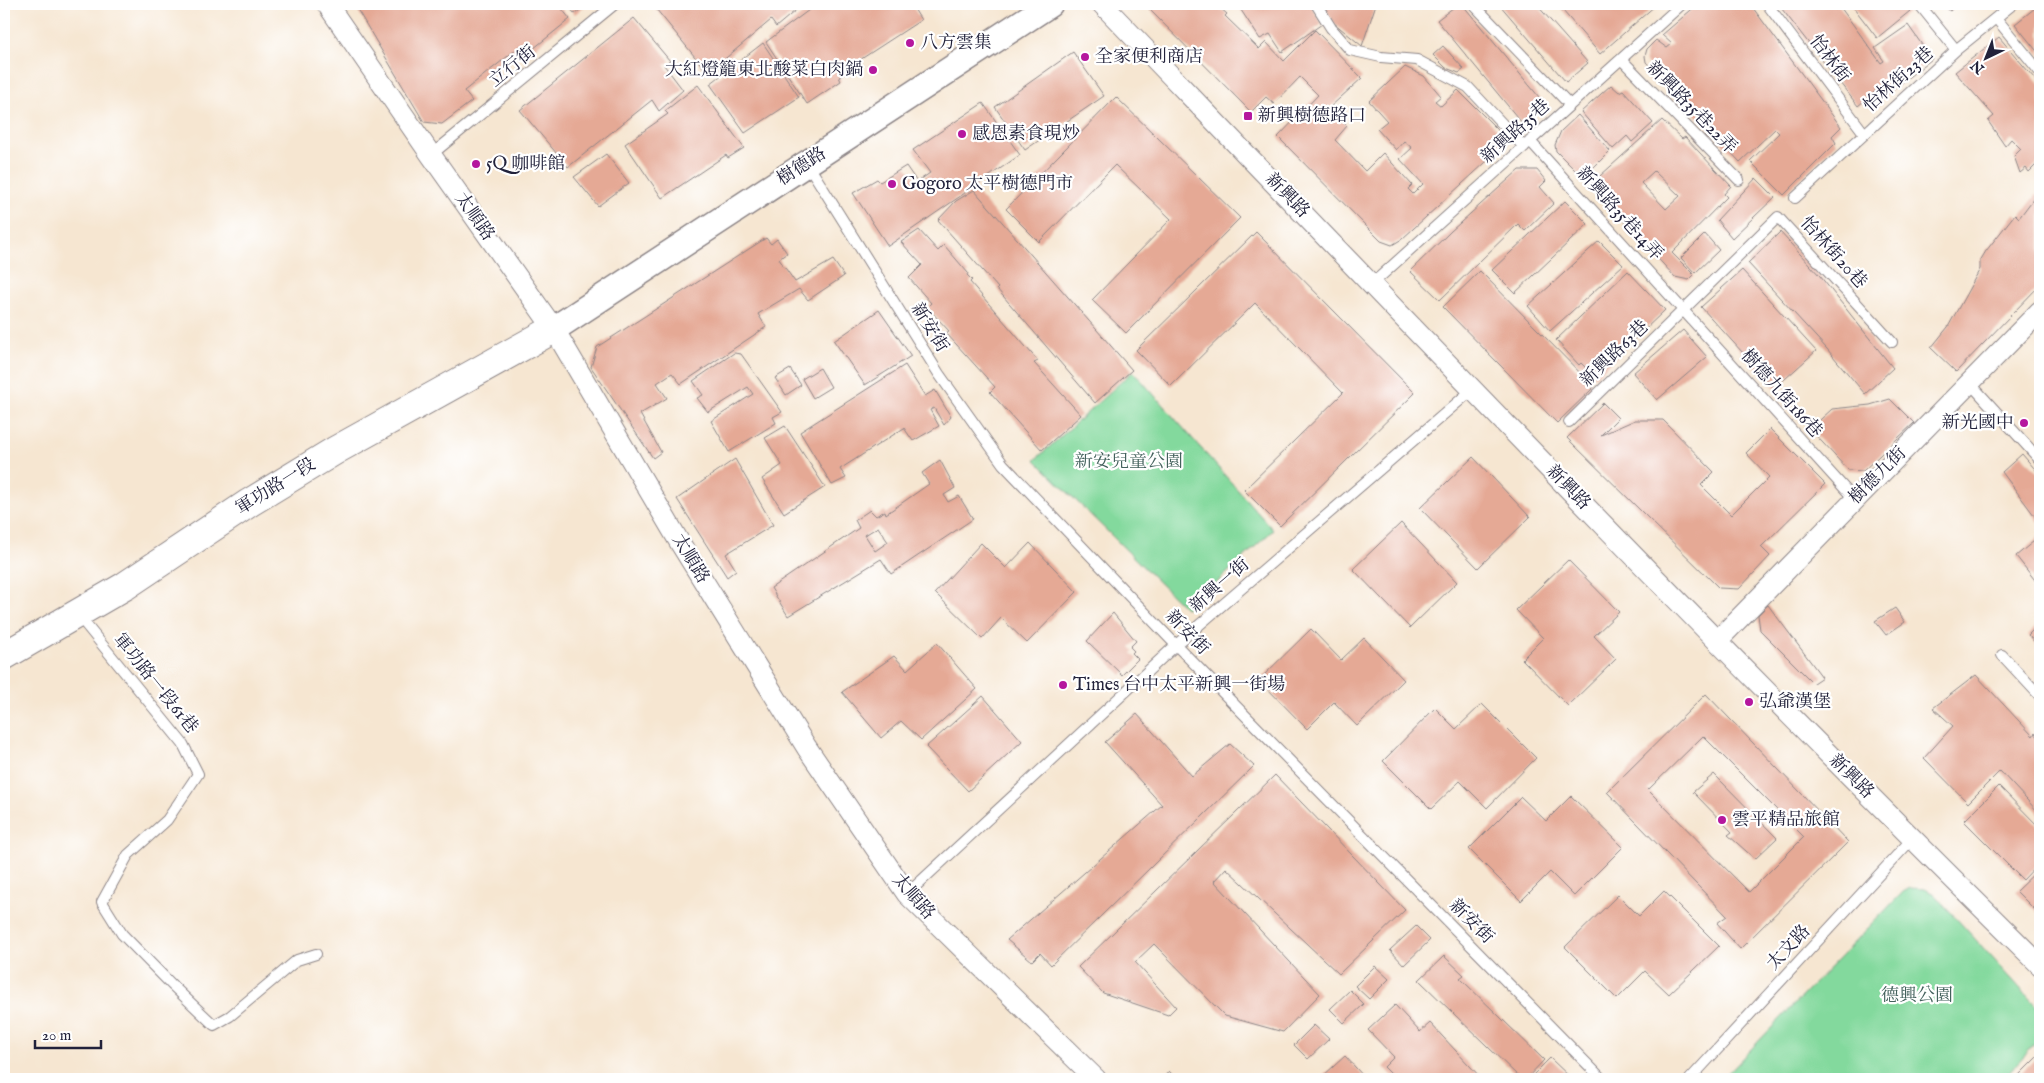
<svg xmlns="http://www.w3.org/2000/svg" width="2044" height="1083" font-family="'IM FELL English','Noto Serif TC',serif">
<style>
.green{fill:#83d99d;stroke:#527e6c}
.building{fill:#e5a995;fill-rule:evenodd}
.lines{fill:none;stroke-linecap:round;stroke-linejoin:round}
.service-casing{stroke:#8c8486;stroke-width:12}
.minor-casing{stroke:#8c8486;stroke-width:22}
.tertiary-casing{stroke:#8c8486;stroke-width:28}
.secondary-casing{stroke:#8c8486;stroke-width:30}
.service{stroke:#fff;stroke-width:10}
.minor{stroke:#fff;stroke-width:20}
.tertiary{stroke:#fff;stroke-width:25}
.secondary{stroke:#fff;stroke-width:28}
.poi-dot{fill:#b5179e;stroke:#fff;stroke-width:2}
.labels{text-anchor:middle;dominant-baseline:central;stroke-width:4.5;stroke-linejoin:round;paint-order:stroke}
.poi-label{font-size:18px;fill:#22223b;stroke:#fff;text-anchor:start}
.street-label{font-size:18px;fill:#22223b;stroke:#fff}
.park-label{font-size:18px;fill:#44625d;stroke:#fff}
</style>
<rect width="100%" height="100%" fill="#fff"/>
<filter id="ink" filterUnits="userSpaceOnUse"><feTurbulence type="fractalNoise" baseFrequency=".02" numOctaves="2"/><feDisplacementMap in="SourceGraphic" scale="10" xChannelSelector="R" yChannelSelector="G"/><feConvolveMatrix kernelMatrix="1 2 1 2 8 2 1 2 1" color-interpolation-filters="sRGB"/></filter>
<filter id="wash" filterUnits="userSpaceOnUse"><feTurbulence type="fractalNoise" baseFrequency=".0096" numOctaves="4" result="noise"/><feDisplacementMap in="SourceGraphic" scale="20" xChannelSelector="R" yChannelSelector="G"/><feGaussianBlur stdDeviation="1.12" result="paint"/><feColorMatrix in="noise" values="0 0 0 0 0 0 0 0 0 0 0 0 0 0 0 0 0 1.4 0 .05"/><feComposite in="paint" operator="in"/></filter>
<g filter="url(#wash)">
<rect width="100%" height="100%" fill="#f6e6d1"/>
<path class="green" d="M1133,371L1273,530L1195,603L1185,608L1035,460Z
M1910,888L1925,889L1934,894L2040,1010V1039L2002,1079H1722L1903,892Z"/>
<g id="blocks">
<path class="building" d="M354,4H558L570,19L528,53L522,45L464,91L472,101L442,124L424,122Z
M566,4H587L575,14Z
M652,4H801L802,5L776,27L771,20L708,73Z
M817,4H911L921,20L855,63L857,66L839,77L841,81L807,104L766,42Z
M1148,4H1222L1219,7L1227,14L1225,16L1259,49L1266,42L1284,61L1315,30L1362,78L1329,108L1347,126L1335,140L1365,171L1383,153L1412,185L1408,189L1413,194L1423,184L1400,159L1412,148L1404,141L1396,150L1377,129L1387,121L1369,101L1405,67L1424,76L1441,96L1435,101L1441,106L1458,90L1509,141L1402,239L1392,245L1381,241L1376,236L1278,137L1318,95L1300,77L1274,104L1266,97L1251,112L1147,7Z
M1237,4H1310L1322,24L1282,52L1270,34L1260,39Z
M1323,4H1376L1362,46L1334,23Z
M1458,4H1462L1544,103L1522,123L1437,20Z
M1499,4H1536L1588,63L1566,82Z
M1557,4H1657L1600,54Z
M1698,4H1750L1841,127L1832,136L1836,143L1784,195L1750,161L1779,133L1775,129L1740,162L1646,62L1645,56L1647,49L1656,40L1667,48L1672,44L1662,35Z
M1778,4H1838L1881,63L1884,61L1875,48L1908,25L1932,59L1883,97L1877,90L1858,106Z
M1851,4H1904L1910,11L1877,38Z
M1942,4H1957L1950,11Z
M2040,4V55L2015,24Z
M634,18L670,61L664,65L683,90L659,111L652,100L568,167L520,110Z
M1999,37L2040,85V161L2029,172L2026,168L2020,173L2014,156L2021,149L2011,139L2005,146L1988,121L1994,116L1955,72Z
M763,43L799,97L745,133L710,84Z
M1443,46L1464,69L1459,73L1446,68L1433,55Z
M1073,52L1104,96L1025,150L995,107Z
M698,85L744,148L728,158L726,155L662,198L625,144L668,114L665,111Z
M1611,85L1619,92L1623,90L1653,123L1632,142L1627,136L1613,149L1581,112Z
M1116,97L1240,218L1126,333L1092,300L1171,219L1115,165L1039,242L1006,209Z
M983,103L1020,155L888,246L853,193L877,179L880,182L906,166L917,182L930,173L913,150Z
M1578,115L1610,151L1583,178L1556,151L1555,145L1561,131Z
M1662,120L1682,139L1685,137L1731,186L1724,194L1727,197L1672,253L1694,275L1689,280L1675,277L1590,185ZM1654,171L1680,196L1666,209L1641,183Z
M606,154L629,183L598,206L574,177Z
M1519,170H1537L1546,181L1540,187L1554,203L1525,231L1518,224L1440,300L1410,271L1451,231Z
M1756,178L1775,197L1732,238L1717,220Z
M974,190L1132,370L1095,403L997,289L998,288L938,220L956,201Z
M2040,190V285L1956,372L1931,348L1948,327L1980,269V261L1986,251L2015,214L2019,218Z
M1565,201L1588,224L1515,293L1492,270Z
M919,230L938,251L944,245L968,273L967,275L972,280L970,282L1038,361L1034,363L1081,415L1042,450L990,392L995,387L946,333L949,331L927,307L931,303L909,278L922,265L901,242Z
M1256,232L1415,393L1280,526L1244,490L1343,393L1255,303L1171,386L1136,350Z
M1780,232L1820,276L1893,368L1865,394L1827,349L1748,263Z
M1705,234L1719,250L1695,273L1681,258Z
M766,238L771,244L777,239L787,253L779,259L795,282L833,260L844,276L808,300L799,289L758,314L766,327L681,384L672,373L657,383L667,398L640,414L661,452L653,458L591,367L597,347Z
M1599,241L1623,265L1550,331L1528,306Z
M1742,270L1816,351L1775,388L1701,307Z
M1480,271L1594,387L1557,423L1443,307Z
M1628,271L1665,310L1595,377L1581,363L1579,365L1556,340Z
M879,310L911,356L865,385L834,341Z
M1683,330L1707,357L1657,400L1633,373Z
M734,353L741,354L782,412L773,417L776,423L729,452L711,421L753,394L748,387L708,412L697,398L703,395L693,381Z
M905,365L925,396L935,390L951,417L944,425L934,408L930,410L939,426L913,441L904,428L840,469L846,478L832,485L800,432Z
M820,368L831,387L813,398L802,379Z
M790,369L801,385L786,395L775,378Z
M1890,399L1914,423L1863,471L1848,470L1810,429L1832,409L1870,405Z
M1603,403L1618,418L1601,435L1635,420H1663L1714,472L1701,485L1731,515L1769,477L1746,453L1770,429L1825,484L1761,547L1770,556L1739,589L1719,588L1567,438Z
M785,426L825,487L784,513L762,479L782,465L765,438Z
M2022,454L2040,475V523L2002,472Z
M1473,457L1530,517L1478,568L1420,508Z
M735,459L773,525L726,554L736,570L727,577L677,499Z
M940,460L955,488L944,495L948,502L959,496L973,519L891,574L881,559L788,616L771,588L859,528L855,520L870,510L876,516L885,511L886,514L929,484L922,473ZM878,527L888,542L875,551L865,535Z
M1401,523L1457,582L1410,628L1353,569Z
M2040,536V582L2038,584L2016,556Z
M981,543L1006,568L1030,543L1077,592L1027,643L1001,618L982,639L935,593Z
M1568,560L1619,612L1594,636L1616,659L1568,706L1522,659L1543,638L1516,610Z
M1768,605L1822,677L1813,683L1760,630L1758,615Z
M1895,608L1905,622L1886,635L1875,621Z
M1113,613L1136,641L1130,647L1134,651L1132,653L1138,659L1122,675L1087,641Z
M2040,623V648L2028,635Z
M1311,629L1341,660L1364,638L1404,680L1357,726L1334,702L1307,729L1259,680Z
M937,643L977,689L921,740L901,721L881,738L842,692L894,656L907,670Z
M1976,675L2033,736L2035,733L2040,739V814L2000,771L1968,803L1924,758L1953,726L1933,708Z
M1706,694L1848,842L1740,949L1717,923L1727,916L1607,792ZM1703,736L1804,837L1749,892L1648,790Z
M983,696L1022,741L968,791L926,747Z
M1482,704L1536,758L1487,808L1460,781L1431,809L1383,761L1435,708L1456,729Z
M1137,714L1192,776L1230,744L1254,766L1051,965L1040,953L1032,961L1007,940L1162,805L1105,742Z
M1714,774L1777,838L1755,859L1728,835L1732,832L1693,792Z
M1275,775L1405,910L1339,974L1226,868L1214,881L1320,994L1283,1032L1225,1016L1154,944L1135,962L1176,1007L1168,1015L1103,993L1078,967Z
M1999,786L2040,828V862L2023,880L1964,821Z
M1571,796L1623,847L1574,896L1550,872L1521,901L1469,849L1521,797L1546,821Z
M2040,868V915L2016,891Z
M1664,891L1719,946L1669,994L1645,971L1617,999L1565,947L1618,895L1639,916Z
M1416,926L1430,940L1404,965L1390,950Z
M1444,956L1464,975L1460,978L1544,1060L1526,1079H1521L1419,980Z
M1375,966L1389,979L1369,999L1355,986Z
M1350,990L1364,1004L1344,1023L1330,1009Z
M1395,1005L1420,1032L1430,1023L1482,1079H1396L1384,1067L1394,1057L1368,1030Z
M1314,1025L1329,1039L1308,1059L1294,1045Z
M2040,1054V1079H2015Z
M1345,1056L1366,1079H1325L1323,1076Z
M1550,1058L1572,1079H1529Z
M1169,1071L1177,1079H1162Z"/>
</g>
</g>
<g filter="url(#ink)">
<use href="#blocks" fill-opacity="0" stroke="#8c8486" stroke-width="1"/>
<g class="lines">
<defs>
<path id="service" d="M1316,4L1331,28L1350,50L1381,57L1417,60L1468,87L1524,147
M1473,4L1570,105
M1767,4L1864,133
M1919,4L1956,50
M1996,18L2040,72
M1621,59L1739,180
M1530,141L1855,500
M431,155L615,4
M807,163L939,374L1003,464L1176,645L1602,1079
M1795,198L1956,50L2013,4
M1372,284L1682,4
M1970,383L2040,460
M1569,422L1778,217L1892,342
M78,615L183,744L198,774L167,820L128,855L102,902L122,934L173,986L214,1025L230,1016L297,960L316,954
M2002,655L2040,696
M907,894L1176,645L1472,390
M1690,1079L1912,839"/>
<path id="minor" d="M327,4L431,155L554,329L680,543L807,748L907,894L1096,1079
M1102,4C1412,327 1721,651 2040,965
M1717,641L2040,311"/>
<path id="tertiary" d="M554,329L1050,4"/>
<path id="secondary" d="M4,656L125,586L249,503L336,450L554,329"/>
</defs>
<use href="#service" class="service-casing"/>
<use href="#minor" class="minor-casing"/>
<use href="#tertiary" class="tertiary-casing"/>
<use href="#secondary" class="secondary-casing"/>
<use href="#service" class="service"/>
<use href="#minor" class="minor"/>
<use href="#tertiary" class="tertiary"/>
<use href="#secondary" class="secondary"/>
</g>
</g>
<g class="poi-dot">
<circle cx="910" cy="43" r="5"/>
<circle cx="1085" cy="57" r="5"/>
<circle cx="873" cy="70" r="5"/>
<rect x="1243" y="111" width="10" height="10" rx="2.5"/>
<circle cx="962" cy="134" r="5"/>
<circle cx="476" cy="164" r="5"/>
<circle cx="892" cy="184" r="5"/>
<circle cx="2024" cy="423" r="5"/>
<circle cx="1063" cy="685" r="5"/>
<circle cx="1749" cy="702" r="5"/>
<circle cx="1722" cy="820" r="5"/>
</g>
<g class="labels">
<g class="poi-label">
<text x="920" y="43">八方雲集</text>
<text x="1095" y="57">全家便利商店</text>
<text x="863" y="70" text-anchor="end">大紅燈籠東北酸菜白肉鍋</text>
<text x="1258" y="116">新興樹德路口</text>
<text x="972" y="134">感恩素食現炒</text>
<text x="486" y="164">5Q 咖啡館</text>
<text x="902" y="184">Gogoro 太平樹德門市</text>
<text x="2014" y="423" text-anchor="end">新光國中</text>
<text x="1073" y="685">Times 台中太平新興一街場</text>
<text x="1759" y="702">弘爺漢堡</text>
<text x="1732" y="820">雲平精品旅館</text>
</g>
<g class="street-label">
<text transform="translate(1829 59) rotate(53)">怡林街</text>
<text transform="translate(513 67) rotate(-39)">立行街</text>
<text transform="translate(1899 80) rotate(-42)">怡林街23巷</text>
<text transform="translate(1691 108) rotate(46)">新興路35巷22弄</text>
<text transform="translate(1516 132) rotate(-42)">新興路35巷</text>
<text transform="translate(802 167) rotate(-33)">樹德路</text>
<text transform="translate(1287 196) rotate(46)">新興路</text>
<text transform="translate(1619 214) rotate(48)">新興路35巷14弄</text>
<text transform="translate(474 217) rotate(55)">太順路</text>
<text transform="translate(1833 253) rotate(48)">怡林街20巷</text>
<text transform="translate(929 328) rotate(58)">新安街</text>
<text transform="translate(1615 354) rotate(-44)">新興路63巷</text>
<text transform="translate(1781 394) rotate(48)">樹德九街186巷</text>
<text transform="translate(1878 476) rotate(-45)">樹德九街</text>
<text transform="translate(276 487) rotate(-32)">軍功路一段</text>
<text transform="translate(1568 488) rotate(46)">新興路</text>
<text transform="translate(690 559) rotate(59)">太順路</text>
<text transform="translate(1220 586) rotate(-41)">新興一街</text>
<text transform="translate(1187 633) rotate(46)">新安街</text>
<text transform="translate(155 684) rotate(51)">軍功路一段61巷</text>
<text transform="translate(1851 777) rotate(45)">新興路</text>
<text transform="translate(913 897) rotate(49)">太順路</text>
<text transform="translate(1471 922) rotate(45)">新安街</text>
<text transform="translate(1789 948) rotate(-47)">太文路</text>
</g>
<g class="park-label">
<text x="1129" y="462">新安兒童公園</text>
<text x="1917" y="996">德興公園</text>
</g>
</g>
<rect width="2044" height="1083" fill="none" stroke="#fff" stroke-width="20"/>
<g transform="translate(1986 58) rotate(223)" stroke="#ffffff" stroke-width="4" paint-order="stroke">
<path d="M0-4L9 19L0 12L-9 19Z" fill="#22223b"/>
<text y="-8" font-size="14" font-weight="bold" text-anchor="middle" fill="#22223b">N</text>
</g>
<path d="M35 1040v8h66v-8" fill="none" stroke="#22223b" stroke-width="2.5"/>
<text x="42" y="1040" font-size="15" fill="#22223b" stroke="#ffffff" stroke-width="4" paint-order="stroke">20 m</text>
</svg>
